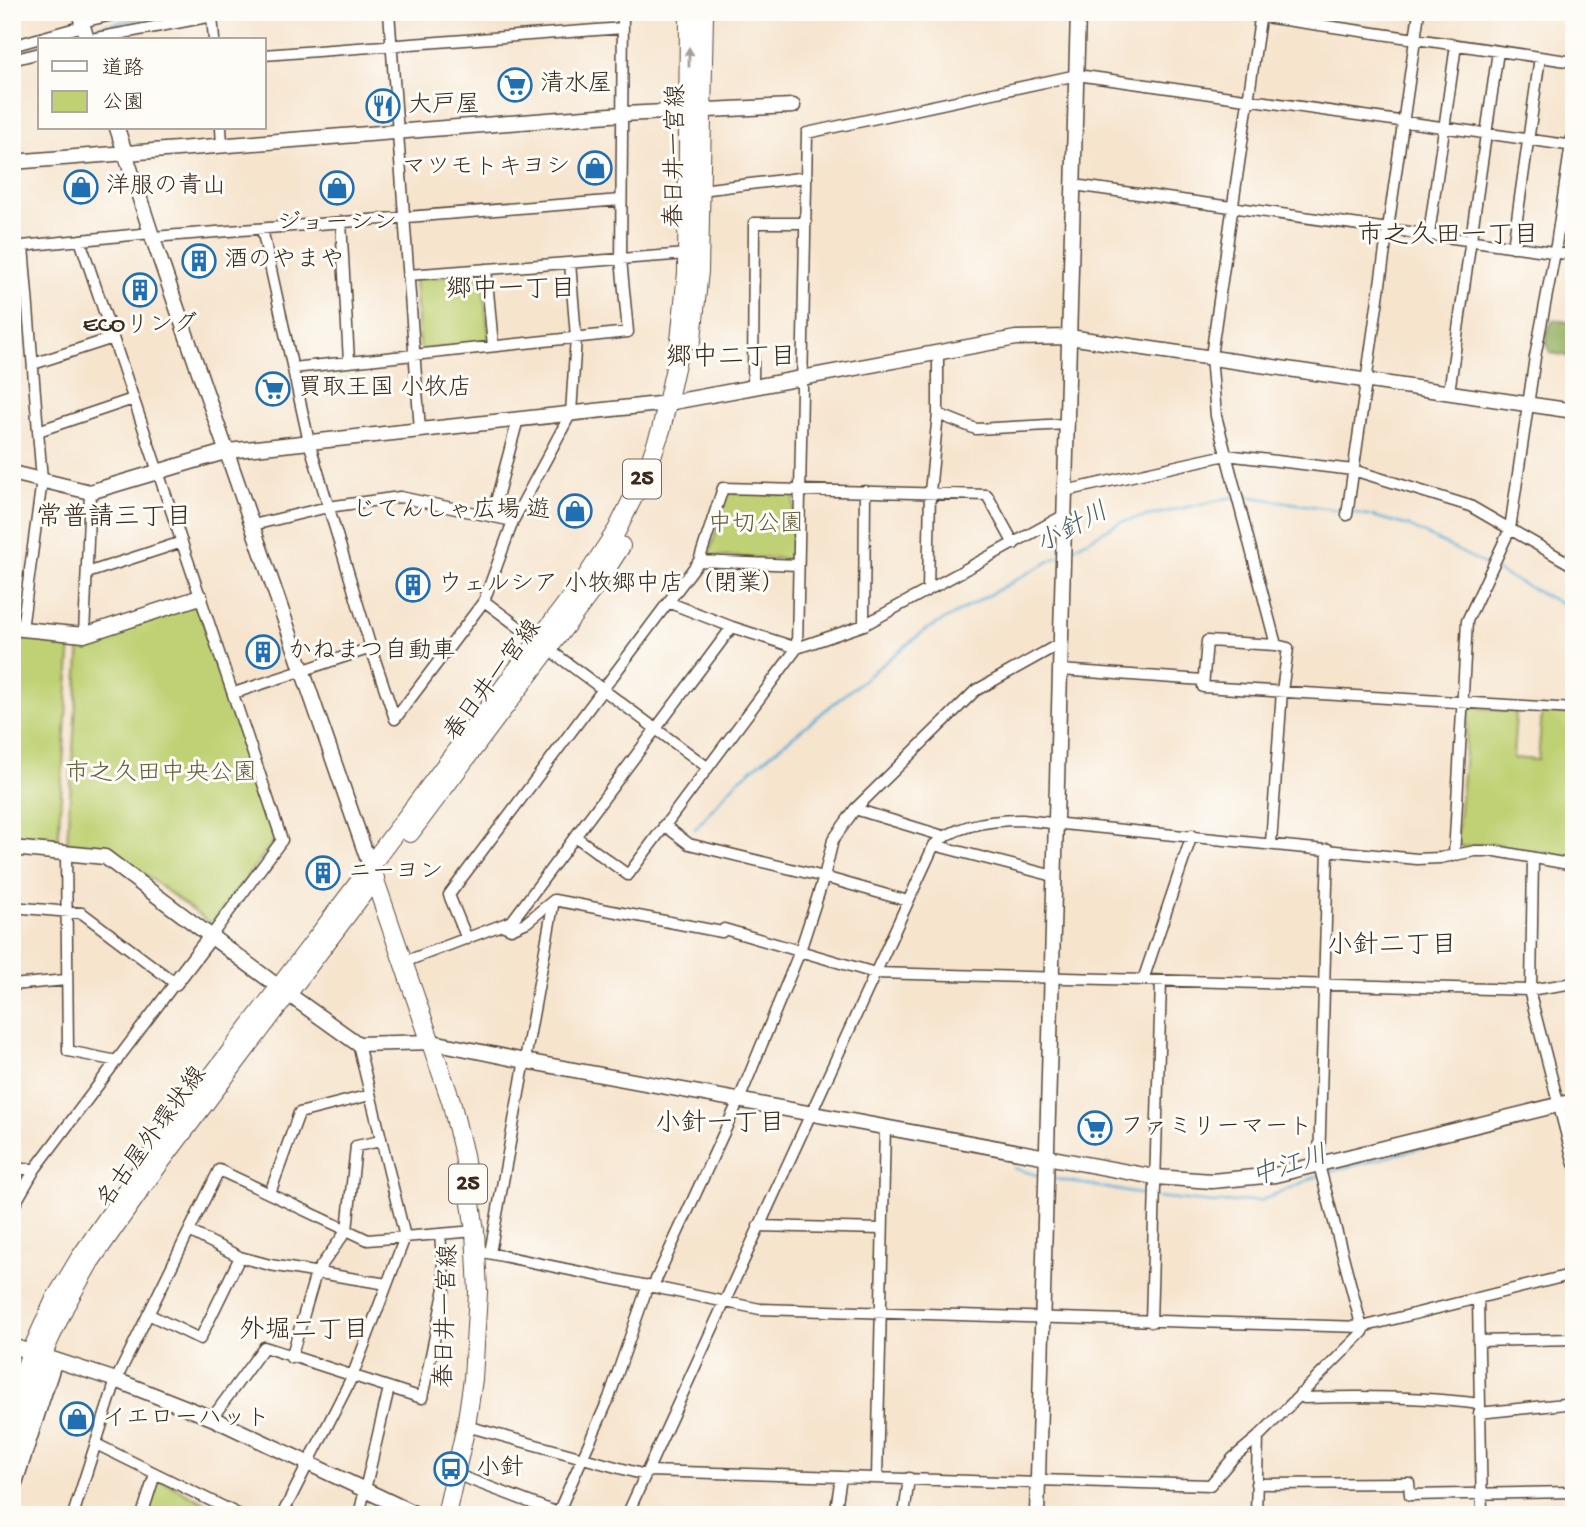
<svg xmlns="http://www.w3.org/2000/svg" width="1586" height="1527" font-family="'Gochi Hand','Klee One',sans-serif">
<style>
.green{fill:#c0d174;stroke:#7e7e49;stroke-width:2}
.forest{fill:#98b366;stroke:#6a6e42;stroke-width:2}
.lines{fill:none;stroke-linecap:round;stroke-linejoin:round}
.stream{stroke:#5badd6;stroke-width:2.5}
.minor-casing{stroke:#574638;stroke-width:13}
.tertiary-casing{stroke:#574638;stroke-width:17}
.secondary-casing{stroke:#574638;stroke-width:18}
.primary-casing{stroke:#574638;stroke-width:20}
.minor{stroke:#fff;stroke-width:10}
.tertiary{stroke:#fff;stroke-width:14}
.secondary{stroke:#fff;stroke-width:16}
.primary{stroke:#fff;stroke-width:18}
.oneway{fill:#a79f9a}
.labels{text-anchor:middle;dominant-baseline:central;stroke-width:6;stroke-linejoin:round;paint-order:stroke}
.shield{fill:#fdfcf7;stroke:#75695f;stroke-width:2}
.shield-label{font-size:23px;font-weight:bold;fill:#3b2a1e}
.poi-label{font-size:24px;fill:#3b2a1e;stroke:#fdfcf7;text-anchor:start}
.street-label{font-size:24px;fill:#3b2a1e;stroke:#fdfcf7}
.park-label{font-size:24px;fill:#635c38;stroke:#fdfcf7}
.neighbourhood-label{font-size:26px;fill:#3b2a1e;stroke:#fdfcf7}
.water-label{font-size:26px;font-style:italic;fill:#485e68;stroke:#fdfcf7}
</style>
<rect width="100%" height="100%" fill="#fdfcf7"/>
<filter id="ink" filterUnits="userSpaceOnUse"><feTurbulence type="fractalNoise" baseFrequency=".0143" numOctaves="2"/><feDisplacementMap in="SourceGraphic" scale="14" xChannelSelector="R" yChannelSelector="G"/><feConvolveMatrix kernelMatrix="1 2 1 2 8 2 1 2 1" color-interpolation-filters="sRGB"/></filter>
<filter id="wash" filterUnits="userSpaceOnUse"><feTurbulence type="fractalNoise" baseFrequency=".00686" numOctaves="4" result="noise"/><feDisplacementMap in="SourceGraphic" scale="28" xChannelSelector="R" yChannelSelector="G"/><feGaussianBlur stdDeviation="1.57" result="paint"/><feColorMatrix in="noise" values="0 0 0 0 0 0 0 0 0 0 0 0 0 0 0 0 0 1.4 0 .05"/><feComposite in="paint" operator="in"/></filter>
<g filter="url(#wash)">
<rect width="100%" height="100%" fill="#f6e4cd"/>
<path class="green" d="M482,274L489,339L486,342L424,350L420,347L415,281L418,278Z
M727,492L794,495L793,559L709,556Z
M193,605L198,608L275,835L274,841L211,924L107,846L67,843L80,642Z
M12,634L71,640L58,843L12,839Z
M1469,707L1516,712L1513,758L1538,760L1542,712L1574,714V858L1496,844L1462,847L1457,841Z
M161,1480L207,1504L209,1508L207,1515H147L157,1482Z"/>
<path class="forest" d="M1554,320L1567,322L1574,331V359L1564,355L1550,353C1545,340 1545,330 1554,320Z"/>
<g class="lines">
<path class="stream" d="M97,27L170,12
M1239,495L1344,511
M1350,512L1373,516L1409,526L1490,567
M1068,551L1120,522L1233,497
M1495,570L1574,610
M695,829L736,782L924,631L1059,556
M1564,1113L1574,1111
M1014,1168L1040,1176
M1326,1173L1443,1142L1557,1115
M1050,1178L1150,1196
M1157,1197L1214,1203L1262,1200L1320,1175"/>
</g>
</g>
<g filter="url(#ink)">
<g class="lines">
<defs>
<path id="minor" d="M389,12L420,430
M1230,12L1574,62
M1261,12L1211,356L1216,416L1276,645L1288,648L1282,691L1271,843
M212,16L214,40
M82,22L125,12
M86,40L234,12
M12,46L83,26
M264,55L623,28
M12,60L40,53
M221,128L222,146
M1074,185L1574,255
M701,190L807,177
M341,222L349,361
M262,229L309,442L371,648L395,719
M1429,234L1456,45
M153,237L621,200
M80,240L282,840L211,936
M12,247L151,233
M1513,247L1540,57
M486,269L493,346
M408,275L687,254
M33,364L113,338
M293,368L628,332L621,259L623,12
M753,387L754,223H806
M1449,392L1498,51
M938,414L976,429L1066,424
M38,431L133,399
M1065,491L1226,455L1353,470L1470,506L1574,566
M1347,515L1419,12
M492,516L518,419
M253,525L328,507L400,497L513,521
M699,561L798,565
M87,573L182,542
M928,590L930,492L938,414V352
M484,601L707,767
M670,603L732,627L797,648L864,625L1063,516
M864,625L865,491
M22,629L42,480L23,246
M84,635L90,492
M1276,645L1207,641L1203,687L1574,709
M1060,670L1203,680
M234,693L371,648
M395,719L484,601L513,521L571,413L576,337L570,263
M855,809L943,836
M664,825L689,844L824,877L908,901
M576,837L628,875L797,648L807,133L1077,75L1574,146
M934,845L1054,876
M66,852L68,1051L117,1061
M1454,856L1467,621L1510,529L1535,357L1555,252L1574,123
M12,907L82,913L175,983L35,1169L12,1209
M504,926L511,929L527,922L554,900
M467,939L449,895L699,561L723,488L987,495L1014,544
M404,962L512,921L732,627
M1143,980L1192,835
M12,985L66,980
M1529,990L1574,1164
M1531,990L1533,858
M12,1169H35
M270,1193L299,1113L370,1095
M758,1226L882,1229
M189,1231L240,1257L270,1265L387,1284
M483,1252L760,1309L1362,1327L1574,1274
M490,1253L554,900L722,932L724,929L875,973L1529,990L1574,983
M653,1286L739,1100L800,951L824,877L833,840L855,809L975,691L1061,643
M1478,1299L1482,1515
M148,1314L200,1339L240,1257
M1151,1322L1161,981
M1478,1341L1574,1339
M291,1358L316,1273L347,1230L356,1146L381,1141
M1300,1394L1304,1398C1363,1396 1420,1396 1479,1404
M1479,1413L1574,1403
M212,1418L264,1347L422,1398L445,1288L440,1235
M466,1426L645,1475
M96,1444L240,1515
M648,1471L1038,1483
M455,1474L558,1513
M877,1478L885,1127
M1038,1480L1210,1485L1233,1458L1258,1437L1363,1332L1319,1165L1328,849
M1256,1484L1409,1483L1410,1495L1574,1492
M73,1515L116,1380L219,1170L368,1240L475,1231
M142,1515L155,1474
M282,1515L352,1377L405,1237L358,1044
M359,1515L389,1388
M557,1515L609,1398L648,1285
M627,1515L934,845C956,824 993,820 1022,820L1417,859L1440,858L1475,851H1496L1574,865
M835,1515L841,1477
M904,1515L909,1478
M1256,1515L1258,1437"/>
<path id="tertiary" d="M79,12L87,40
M117,128L151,233L370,866
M12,162L623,114L793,106
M12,473L90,492L228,451L668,403L1016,338L1069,337L1574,411
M12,628L84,635L200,597
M12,848L105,857L288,994L358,1044L433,1042L525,1061L1155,1177L1212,1181L1275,1175L1574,1101
M175,983L211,936
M12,1346L116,1380L212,1418L418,1515
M12,1492L55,1360
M1037,1515L1078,12"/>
<path id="secondary" d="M12,1403L30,1352L54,1299L80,1256L141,1168L370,866
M12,1450L43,1356L66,1306L91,1262L152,1175L376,878"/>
<path id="primary" d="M692,339L699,271L704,12
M410,833L596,585L621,546
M446,1515L466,1426L473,1379L478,1292L475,1231L464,1155L451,1101L370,866L587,576L617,530L648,467L661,430L679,350L687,273L689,12"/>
</defs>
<use href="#minor" class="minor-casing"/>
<use href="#tertiary" class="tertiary-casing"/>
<use href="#secondary" class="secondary-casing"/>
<use href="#primary" class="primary-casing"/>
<use href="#minor" class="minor"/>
<use href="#tertiary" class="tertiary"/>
<use href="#secondary" class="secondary"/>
<use href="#primary" class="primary"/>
</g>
<defs><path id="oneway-solid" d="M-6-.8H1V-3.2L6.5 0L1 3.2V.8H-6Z" transform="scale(1.75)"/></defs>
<use class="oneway" href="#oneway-solid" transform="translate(689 57) rotate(-90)"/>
</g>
<defs>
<symbol id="supermarket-ring" viewBox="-11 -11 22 22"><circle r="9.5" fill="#fdfcf7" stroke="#1f6fb2" stroke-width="1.5"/><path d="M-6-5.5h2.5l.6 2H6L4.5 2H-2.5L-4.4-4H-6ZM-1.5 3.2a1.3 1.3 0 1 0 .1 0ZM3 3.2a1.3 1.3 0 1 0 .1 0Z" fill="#1f6fb2"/></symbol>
<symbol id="restaurant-ring" viewBox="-11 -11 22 22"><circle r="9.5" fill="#fdfcf7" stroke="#1f6fb2" stroke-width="1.5"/><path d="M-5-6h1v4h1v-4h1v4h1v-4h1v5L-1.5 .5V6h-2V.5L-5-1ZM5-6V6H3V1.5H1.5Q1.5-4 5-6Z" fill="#1f6fb2"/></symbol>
<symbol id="shop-ring" viewBox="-11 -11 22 22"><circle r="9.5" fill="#fdfcf7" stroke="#1f6fb2" stroke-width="1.5"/><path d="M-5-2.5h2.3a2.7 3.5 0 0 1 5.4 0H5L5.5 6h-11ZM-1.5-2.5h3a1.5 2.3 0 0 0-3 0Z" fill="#1f6fb2"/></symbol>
<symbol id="building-ring" viewBox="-11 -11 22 22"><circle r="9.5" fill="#fdfcf7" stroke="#1f6fb2" stroke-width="1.5"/><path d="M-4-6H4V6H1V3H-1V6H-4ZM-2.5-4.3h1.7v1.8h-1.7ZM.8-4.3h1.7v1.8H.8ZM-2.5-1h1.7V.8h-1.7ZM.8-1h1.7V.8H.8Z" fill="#1f6fb2"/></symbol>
<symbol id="bus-ring" viewBox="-11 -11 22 22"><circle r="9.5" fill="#fdfcf7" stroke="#1f6fb2" stroke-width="1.5"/><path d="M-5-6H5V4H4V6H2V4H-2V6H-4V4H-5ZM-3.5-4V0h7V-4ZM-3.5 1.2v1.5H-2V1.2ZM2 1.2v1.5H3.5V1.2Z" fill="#1f6fb2"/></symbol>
</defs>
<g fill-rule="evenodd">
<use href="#supermarket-ring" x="496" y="66" width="38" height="38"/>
<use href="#restaurant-ring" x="364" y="87" width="38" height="38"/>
<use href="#shop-ring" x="576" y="149" width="38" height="38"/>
<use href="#shop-ring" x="62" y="168" width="38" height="38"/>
<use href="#shop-ring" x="318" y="169" width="38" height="38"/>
<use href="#building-ring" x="180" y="242" width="38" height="38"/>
<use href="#building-ring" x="121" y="271" width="38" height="38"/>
<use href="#supermarket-ring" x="254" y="370" width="38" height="38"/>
<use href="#shop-ring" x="556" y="492" width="38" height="38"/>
<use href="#building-ring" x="394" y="566" width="38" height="38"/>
<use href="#building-ring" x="244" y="633" width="38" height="38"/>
<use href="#building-ring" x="304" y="854" width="38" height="38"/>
<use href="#supermarket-ring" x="1076" y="1109" width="38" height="38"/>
<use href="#shop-ring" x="58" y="1400" width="38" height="38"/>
<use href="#bus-ring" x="432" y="1450" width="38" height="38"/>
</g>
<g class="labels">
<g class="shield">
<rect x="623" y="459.5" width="38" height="39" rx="5"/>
<rect x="449" y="1164.5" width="38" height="39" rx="5"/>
</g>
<g class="shield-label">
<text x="642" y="479">25</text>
<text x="468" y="1184">25</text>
</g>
<g class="poi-label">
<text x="540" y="85">清水屋</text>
<text x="408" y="106">大戸屋</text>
<text x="570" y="168" text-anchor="end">マツモトキヨシ</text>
<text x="106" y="187">洋服の青山</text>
<text x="337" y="224" text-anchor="middle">ジョーシン</text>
<text x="224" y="261">酒のやまや</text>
<text x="140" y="326" text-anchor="middle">ECOリング</text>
<text x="298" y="389">買取王国 小牧店</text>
<text x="550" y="511" text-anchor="end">じてんしゃ広場 遊</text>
<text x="438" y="585">ウェルシア 小牧郷中店 （閉業）</text>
<text x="288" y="652">かねまつ自動車</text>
<text x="348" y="873">ニーヨン</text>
<text x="1120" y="1128">ファミリーマート</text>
<text x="102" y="1419">イエローハット</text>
<text x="476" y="1469">小針</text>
</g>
<g class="street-label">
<text transform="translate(677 156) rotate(-89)">春日井一宮線</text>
<text transform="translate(494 681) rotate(-53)">春日井一宮線</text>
<text transform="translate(153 1138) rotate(-54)">名古屋外環状線</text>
<text transform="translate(448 1316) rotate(-88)">春日井一宮線</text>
</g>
<g class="park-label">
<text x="756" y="525">中切公園</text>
<text x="161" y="774">市之久田中央公園</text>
</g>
<g class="neighbourhood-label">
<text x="1448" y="237">市之久田一丁目</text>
<text x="511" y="291">郷中一丁目</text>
<text x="731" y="359">郷中二丁目</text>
<text x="114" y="519">常普請三丁目</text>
<text x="1392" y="947">小針二丁目</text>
<text x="720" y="1125">小針一丁目</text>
<text x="304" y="1332">外堀二丁目</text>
</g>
<g class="water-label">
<text transform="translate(1073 530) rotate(-28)">小針川</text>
<text transform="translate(1290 1168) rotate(-18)">中江川</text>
</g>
</g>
<rect width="1586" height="1527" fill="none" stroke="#fdfcf7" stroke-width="42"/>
<rect x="38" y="38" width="228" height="91" fill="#fdfcf7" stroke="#afa8a0" stroke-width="2"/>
<rect x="52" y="61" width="35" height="10" fill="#ffffff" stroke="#afa8a0" stroke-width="2"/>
<text x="102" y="74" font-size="21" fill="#3b2a1e">道路</text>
<rect x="52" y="91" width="35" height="21" fill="#c0d174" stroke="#afa8a0" stroke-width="2"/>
<text x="102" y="108" font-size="21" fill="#3b2a1e">公園</text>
</svg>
